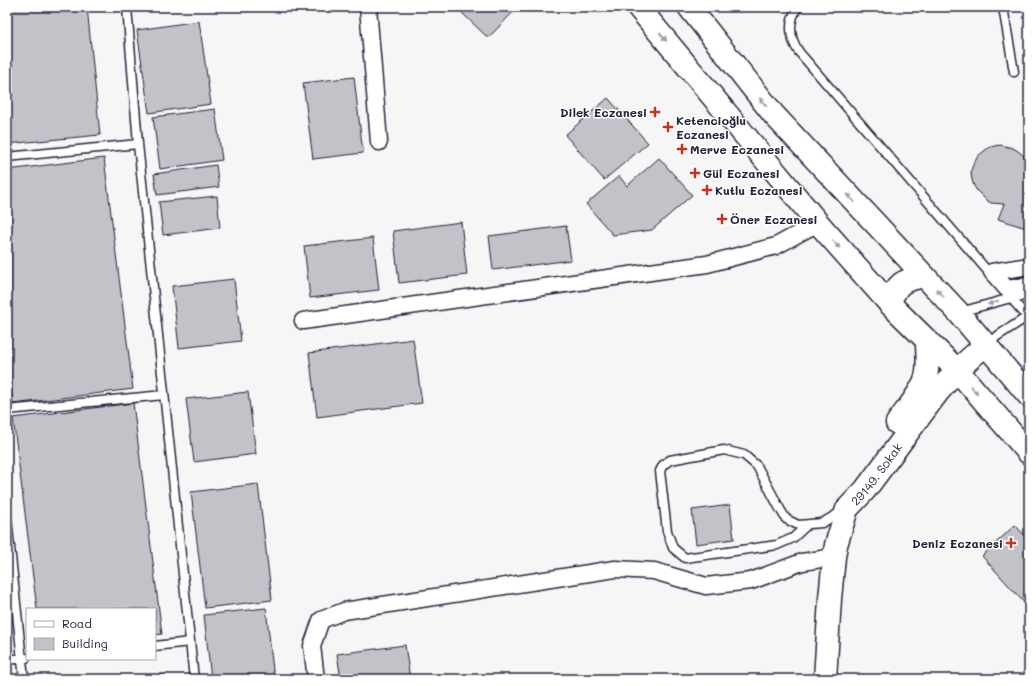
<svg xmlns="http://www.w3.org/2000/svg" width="1036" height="686" font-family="Mali,sans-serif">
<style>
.building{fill:#c2c2c9;stroke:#22223b}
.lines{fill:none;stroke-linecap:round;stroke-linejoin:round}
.lane-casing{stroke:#22223b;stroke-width:11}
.street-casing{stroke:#22223b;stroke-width:19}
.secondary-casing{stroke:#22223b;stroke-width:25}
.lane{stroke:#fff;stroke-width:8}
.street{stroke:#fff;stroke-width:16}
.secondary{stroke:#fff;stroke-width:22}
.oneway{fill:#9c9ca7}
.poi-dot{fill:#c8321e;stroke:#fff;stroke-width:1.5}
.labels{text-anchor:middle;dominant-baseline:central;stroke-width:3;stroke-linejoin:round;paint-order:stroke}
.poi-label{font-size:12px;font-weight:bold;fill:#22223b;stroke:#fff;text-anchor:start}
.street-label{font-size:12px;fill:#22223b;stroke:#fff}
</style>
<rect width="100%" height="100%" fill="#f6f6f7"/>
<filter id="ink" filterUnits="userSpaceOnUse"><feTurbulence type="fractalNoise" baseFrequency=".025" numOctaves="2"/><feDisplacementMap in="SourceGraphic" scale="8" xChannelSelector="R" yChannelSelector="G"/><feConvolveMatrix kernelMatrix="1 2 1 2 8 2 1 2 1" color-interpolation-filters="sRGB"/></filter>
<g filter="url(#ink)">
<path class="building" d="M7,7H87L100,135L7,144Z
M456,7H518L488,38Z
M199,21L211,104L149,113L137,30Z
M354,77L363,153L313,159L303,83Z
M608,98L648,143L604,180L565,135Z
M215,109L222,160L160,169L153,117Z
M1000,145L1013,148L1018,151L1023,155L1029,165V229L998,219L1004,204L991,203L986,200L977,191L974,186L972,180L971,173L972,167L978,156L988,148L994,146Z
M104,158L133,389L13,404L7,356V170Z
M659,158L692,195L652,230L613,235L586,204L619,176L627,186Z
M216,165L219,187L157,195L154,174Z
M217,196L220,228L163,235L159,202Z
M461,222L467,275L399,283L393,231Z
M566,226L571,260L493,270L489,236Z
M373,238L379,290L310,298L304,246Z
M234,279L241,341L179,348L172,286Z
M413,339L422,403L317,417L309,353Z
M248,392L256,454L194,462L186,399Z
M133,403L162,634L155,635V609H37L13,418Z
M258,484L272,600L205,608L191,492Z
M730,505L734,539L696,544L692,510Z
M1015,525L1029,540V608L982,556Z
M266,608L274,679H211L204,615Z
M405,645L410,679H341L337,654Z
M165,675V679H134Z"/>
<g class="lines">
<defs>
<path id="lane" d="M127,7L138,144L194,679
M798,7C788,21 789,38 799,52L991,275
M1003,7L1014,72
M7,157L138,144
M1003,289L1029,319
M960,312L1011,298L1029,295
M985,344L1027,317H1029
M7,410L164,395
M7,519L24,679
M807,525L793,538L777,545L685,558L673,548L667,531L660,471L663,465L670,460L724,450L744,455L757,466L780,509L786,519L798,525L822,523L841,512
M155,646L190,642
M7,660L26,658"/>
<path id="street" d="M368,7L379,142
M1029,266L992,272L1007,289L1029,285
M303,321L707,264L776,246L818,223
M316,679L312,646L321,620L344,611L615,569L654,571L706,586L751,581L802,562L834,557"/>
<g id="secondary">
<path d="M638,7L818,223L889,303L957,370L1029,453"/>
<path d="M689,7L774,115L958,312L1029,396"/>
<path d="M889,303C899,282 901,281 924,276"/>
<path d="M897,423C906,410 922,392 926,377C929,366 927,353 927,342"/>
<path id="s1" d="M825,679L830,599L834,557L836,545L847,509L865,490L938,392L957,370L985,345"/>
</g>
</defs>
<use href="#lane" class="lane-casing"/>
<use href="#street" class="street-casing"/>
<use href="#secondary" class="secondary-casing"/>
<use href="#lane" class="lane"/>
<use href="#street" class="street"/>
<use href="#secondary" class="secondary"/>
</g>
<defs><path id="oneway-solid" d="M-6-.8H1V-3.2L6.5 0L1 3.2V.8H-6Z"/></defs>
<g class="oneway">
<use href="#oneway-solid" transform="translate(663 37) rotate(51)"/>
<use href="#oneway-solid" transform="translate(763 102) rotate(-128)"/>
<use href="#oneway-solid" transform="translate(851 198) rotate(-133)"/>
<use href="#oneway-solid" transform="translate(836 244) rotate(48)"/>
<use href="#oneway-solid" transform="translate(940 293) rotate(-134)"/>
<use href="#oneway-solid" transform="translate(993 303) rotate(165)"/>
<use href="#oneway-solid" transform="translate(974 390) rotate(49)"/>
</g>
</g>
<g class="poi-dot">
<path d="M653 106h4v4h4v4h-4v4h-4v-4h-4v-4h4z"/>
<path d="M666 121h4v4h4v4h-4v4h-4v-4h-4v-4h4z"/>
<path d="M680 143h4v4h4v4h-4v4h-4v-4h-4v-4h4z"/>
<path d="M693 167h4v4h4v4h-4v4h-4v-4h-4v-4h4z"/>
<path d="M705 184h4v4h4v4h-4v4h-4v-4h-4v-4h4z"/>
<path d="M720 213h4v4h4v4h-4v4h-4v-4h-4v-4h4z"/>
<path d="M1009 537h4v4h4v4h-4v4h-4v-4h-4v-4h4z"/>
</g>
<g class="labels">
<g class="poi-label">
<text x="647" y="112" text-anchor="end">Dilek Eczanesi</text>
<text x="676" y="120">Ketencioğlu<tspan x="676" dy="14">Eczanesi</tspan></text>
<text x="690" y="149">Merve Eczanesi</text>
<text x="703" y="173">Gül Eczanesi</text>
<text x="715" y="190">Kutlu Eczanesi</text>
<text x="730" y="219">Öner Eczanesi</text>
<text x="1003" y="543" text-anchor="end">Deniz Eczanesi</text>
</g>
<g class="street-label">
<text stroke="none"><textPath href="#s1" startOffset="218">29149. Sokak</textPath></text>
</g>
</g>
<rect width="1036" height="686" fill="none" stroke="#fff" stroke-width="24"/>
<rect x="12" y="12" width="1012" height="662" fill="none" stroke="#22223b" stroke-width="1.5" filter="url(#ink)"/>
<rect x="26" y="608" width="130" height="52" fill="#ffffff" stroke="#a7a7b1"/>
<rect x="34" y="621" width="20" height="6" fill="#ffffff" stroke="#a7a7b1"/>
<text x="62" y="628" font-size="12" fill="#22223b">Road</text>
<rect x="34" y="638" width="20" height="12" fill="#c2c2c9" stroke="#a7a7b1"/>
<text x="62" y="648" font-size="12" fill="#22223b">Building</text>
</svg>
